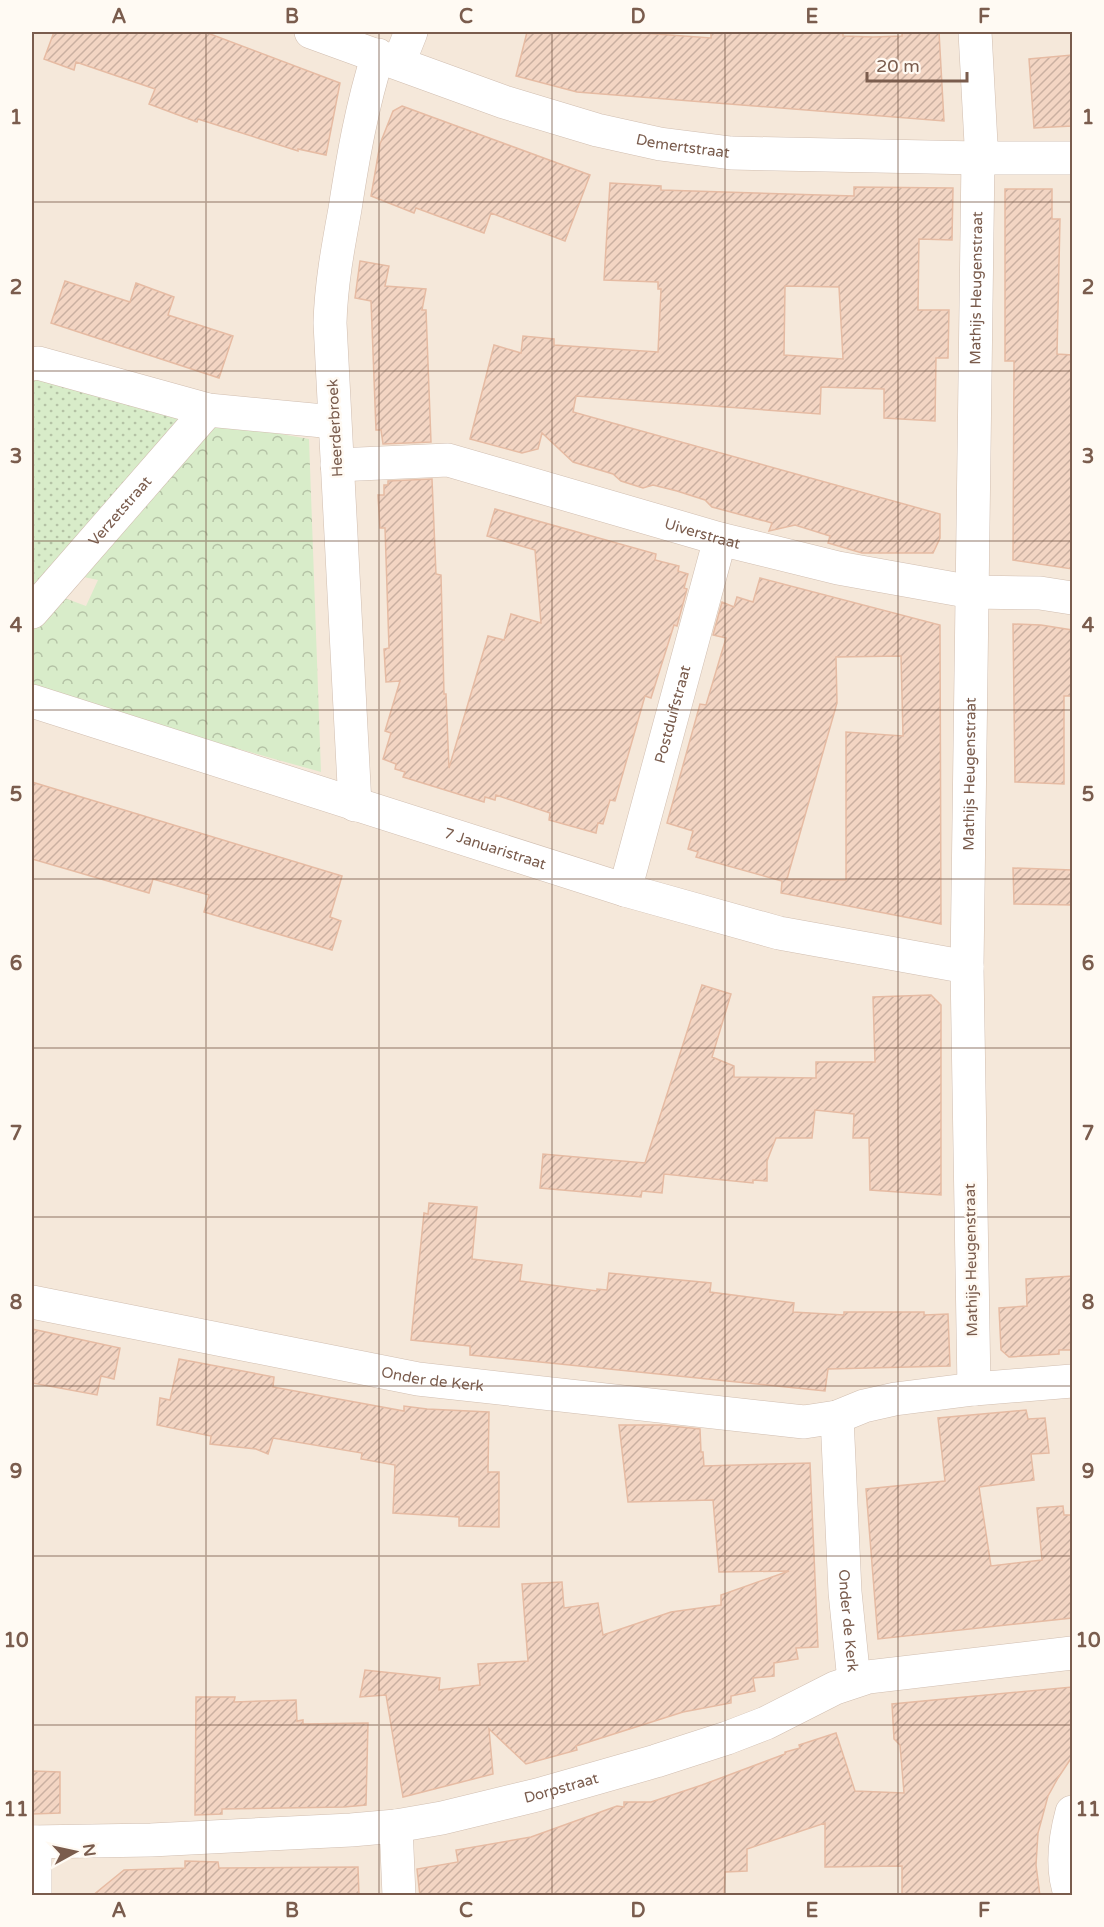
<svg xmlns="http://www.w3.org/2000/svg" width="1104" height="1927" font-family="'Varela Round',sans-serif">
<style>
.residential{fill:#f5e8da}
.grass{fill:url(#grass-dots)}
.park{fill:url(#park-crowns)}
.building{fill:url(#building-hatch);stroke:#e6bba3;stroke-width:1.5;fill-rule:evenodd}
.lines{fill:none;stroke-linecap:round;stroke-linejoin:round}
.minor-casing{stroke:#d1beb0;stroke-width:34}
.minor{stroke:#fff;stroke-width:33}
.grid{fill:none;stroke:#7a5c4d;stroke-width:1.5;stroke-opacity:0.55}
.labels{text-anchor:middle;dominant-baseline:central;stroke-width:5;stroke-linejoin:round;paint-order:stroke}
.street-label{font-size:15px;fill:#7a5c4d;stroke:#fffaf3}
.neatline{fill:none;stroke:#7a5c4d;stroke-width:2}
.grid-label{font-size:20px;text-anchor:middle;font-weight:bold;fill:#7a5c4d}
</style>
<defs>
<pattern id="grass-dots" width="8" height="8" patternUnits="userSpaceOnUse" patternTransform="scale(1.5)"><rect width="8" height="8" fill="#d8ecc9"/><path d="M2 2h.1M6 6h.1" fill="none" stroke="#b4c2a5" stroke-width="1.8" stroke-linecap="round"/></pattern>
<pattern id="park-crowns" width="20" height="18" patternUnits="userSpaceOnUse" patternTransform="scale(1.5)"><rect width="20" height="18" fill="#d8ecc9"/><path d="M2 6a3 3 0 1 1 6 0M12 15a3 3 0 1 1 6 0" fill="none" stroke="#b4c2a5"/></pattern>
<pattern id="building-hatch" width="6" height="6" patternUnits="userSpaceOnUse" patternTransform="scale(1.5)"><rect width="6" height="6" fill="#f3d5c3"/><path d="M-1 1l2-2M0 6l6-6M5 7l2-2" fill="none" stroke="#cab0a1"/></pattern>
</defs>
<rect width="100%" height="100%" fill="#fdf6ec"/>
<path class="residential" d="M32,32H1072V1895H32Z"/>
<path class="grass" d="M32,375L191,416L32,601Z"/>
<path class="park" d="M213,422L309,439L321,772L32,691V628L59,596L86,606L98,580L74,575Z"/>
<path class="building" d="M54,32H205L340,83L326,155L298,149V151L198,119L197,122L149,104L155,89L76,62L74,70L44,59Z
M527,32H629L711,38V32H843V36L873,37L902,36V32H939L944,121L577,92L516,76Z
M1072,55V126L1034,128L1029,59Z
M402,106L590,175L565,241L491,213L484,233L416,208L414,213L371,196L380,144L393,111Z
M610,183L661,186V190L854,196V187L953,188L952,240L919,239L918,310H949L948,358H936L935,421L884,418V389L821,387L820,414L576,396L573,412L940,514V538L933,553H862L828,543L830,536L795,525L769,531L772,523L712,507L705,500L677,491L653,485L643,488L621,481L613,474L573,462L542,433L538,449L522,453L470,439L494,345L521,353L523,336L554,339V345L658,352L661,289H658V282L604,280ZM785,286L839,287L843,359L784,355Z
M1005,189H1052V219H1060L1057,354L1072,355V569L1013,560L1014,361H1005Z
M360,261L389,266L385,286L426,289L422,310H426L431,442L383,444L381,430H376L371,301L355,298Z
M65,281L130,302L136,283L174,297L168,315L233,336L219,378L51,323Z
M432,479L436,574L441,575L444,694H446L449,768L488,636L504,640L511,614L541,623L535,550L487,536L495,509L656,554L655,560L679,566L678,571L688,574L684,588L687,589L677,626L674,625L651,698L645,696L615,801L610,800L603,824L598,823L596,833L549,820L550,813L496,795L495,800L485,797L484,802L403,777L405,772L395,769L396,764L383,759L391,733L385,731L400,681L386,682L384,649L389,648L385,528H380L378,495H384V485H388V481Z
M760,578L940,625L941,924L781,893L782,881L696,857L698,852L688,849L693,831L667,823L700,704L706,705L726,638L713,635L722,602L734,607L737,597L753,602ZM901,656L903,736L846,732V880L787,879L837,703L836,657Z
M1013,624L1041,625L1072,630V696H1064V784L1015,782Z
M32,782L342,876L330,917L341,921L332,950L204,912L209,895L153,879L149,893L32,859Z
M1013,868L1072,870V905L1014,904Z
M702,985L731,994L712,1057L734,1066V1077L816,1078V1062H875L873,997L931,995L941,1005V1195L870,1190L869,1138H853L854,1114L815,1110L812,1138H776L767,1161V1181L753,1180V1183L664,1174L662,1193L642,1191L641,1197L540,1188L543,1154L645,1163Z
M429,1203L477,1207L472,1259L522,1265L520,1281L597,1291V1289L607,1290L609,1273L711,1283L710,1292L794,1303L793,1312L844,1315V1312H924V1315L948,1314L950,1366L828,1369L825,1391L470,1355V1346L411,1340L424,1213L428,1214Z
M1072,1276V1350H1059V1354L1009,1357L1001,1350L999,1308L1027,1306L1026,1279Z
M32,1329L120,1348L114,1379L101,1376L97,1395L32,1383Z
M179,1359L274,1377L273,1387L404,1411V1406L427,1409L489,1412L488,1472H499V1527L459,1526V1517L393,1513L395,1465L361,1459L362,1453L273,1438L268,1454L256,1449L210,1444L211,1436L157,1425L160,1398L170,1400Z
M1026,1410L1028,1419L1045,1418L1049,1453L1031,1454L1034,1480L979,1487L991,1566L1042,1560L1037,1508L1063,1506L1064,1515H1072V1618L878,1639L866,1489L945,1481L938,1418Z
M619,1425H661L700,1429L701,1452H703L704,1466L810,1463L818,1647L796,1648L798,1659L774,1663V1676L753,1678L755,1691L731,1696V1703L683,1712L576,1746L577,1750L526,1764L489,1729L493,1774L403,1797L386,1695L360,1697L365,1670L440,1678L439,1690L480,1685L478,1664L528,1661L522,1584L562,1582L564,1608L598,1603L603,1635L671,1612L721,1605V1595L789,1571L719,1572L713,1500L628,1502Z
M1072,1687V1757L1058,1778L1048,1796L1038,1833L1036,1865L1040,1896H902V1866L825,1867V1823L747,1849V1871L725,1872L724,1896H420L417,1869L458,1862L456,1850L531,1837L617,1806L624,1807V1802H651L702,1785L785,1754V1752L800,1748L799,1745L836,1733L855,1791L904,1793L900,1745L894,1739L892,1704Z
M196,1697H235L234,1702L296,1700L297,1721L303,1720V1724L368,1723L366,1805L344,1807L222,1809V1814L195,1815Z
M32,1771L60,1772V1813L32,1814Z
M185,1861L218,1862L219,1868L358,1867L359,1896H92L124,1870L185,1868Z"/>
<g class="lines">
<defs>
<g id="minor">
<path id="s1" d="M311,32L504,102L597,130L660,144L731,153L978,158H1072"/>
<path d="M399,62L411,32"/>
<path d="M32,364L38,363L208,410L334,422"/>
<path id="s2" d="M337,465L448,460L720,539L838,568L972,592L1040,593L1072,598"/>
<path id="s3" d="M32,612L208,410"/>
<path id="s4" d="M32,701L625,890L779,933L967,967"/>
<path d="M355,805L330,323C331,285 338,247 345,209C353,157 362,105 378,55"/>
<path id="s5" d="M625,890L720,539"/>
<path id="s6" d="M32,1302L418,1379L804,1422L837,1417L864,1406L895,1399L974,1389L1072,1381"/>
<path id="s7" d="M974,1389L967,967L978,158L981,144L975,32"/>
<path id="s8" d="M837,1417L845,1592L854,1681"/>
<path d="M396,1826L399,1896"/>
<path id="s9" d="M32,1842L151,1840L351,1830L396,1826L442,1818L537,1795L656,1761L727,1738L766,1723L835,1688L868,1677L1072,1653"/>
<path d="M35,1842V1896"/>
<path d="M1071,1896C1061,1871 1065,1838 1072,1812"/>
</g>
</defs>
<use href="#minor" class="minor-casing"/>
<use href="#minor" class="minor"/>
</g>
<path class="grid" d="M206,32V1896M379,32V1896M552,32V1896M725,32V1896M898,32V1896M32,202H1072M32,371H1072M32,541H1072M32,710H1072M32,879H1072M32,1048H1072M32,1217H1072M32,1386H1072M32,1556H1072M32,1725H1072"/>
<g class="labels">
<g class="street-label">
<text stroke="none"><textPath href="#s1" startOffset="390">Demertstraat</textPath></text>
<text stroke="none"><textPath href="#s7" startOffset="1101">Mathijs Heugenstraat</textPath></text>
<text transform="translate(335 428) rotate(-93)">Heerderbroek</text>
<text stroke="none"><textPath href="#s3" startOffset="134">Verzetstraat</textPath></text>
<text stroke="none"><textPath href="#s2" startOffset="376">Uiverstraat</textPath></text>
<text stroke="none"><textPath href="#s5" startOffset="182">Postduifstraat</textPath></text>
<text stroke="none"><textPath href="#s7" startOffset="615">Mathijs Heugenstraat</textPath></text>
<text stroke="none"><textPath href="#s4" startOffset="486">7 Januaristraat</textPath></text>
<text transform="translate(971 1260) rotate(-91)">Mathijs Heugenstraat</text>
<text stroke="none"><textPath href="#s6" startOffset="408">Onder de Kerk</textPath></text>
<text stroke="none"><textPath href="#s8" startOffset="204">Onder de Kerk</textPath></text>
<text stroke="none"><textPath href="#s9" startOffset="534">Dorpstraat</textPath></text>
</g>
</g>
<rect width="1104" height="1927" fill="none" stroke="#fffaf3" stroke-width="66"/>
<g transform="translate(75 1852) rotate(82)" stroke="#fffaf3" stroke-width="4.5" paint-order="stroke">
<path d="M0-4.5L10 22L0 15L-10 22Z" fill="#7a5c4d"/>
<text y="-9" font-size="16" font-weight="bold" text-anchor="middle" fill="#7a5c4d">N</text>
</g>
<path d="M867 72v9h100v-9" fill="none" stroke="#7a5c4d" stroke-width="3"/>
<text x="876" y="72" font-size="18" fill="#7a5c4d" stroke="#fffaf3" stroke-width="4.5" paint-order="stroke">20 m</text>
<rect x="33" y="33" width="1038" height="1861" class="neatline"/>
<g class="grid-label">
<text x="119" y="23">A</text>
<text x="292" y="23">B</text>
<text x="466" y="23">C</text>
<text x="638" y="23">D</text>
<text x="812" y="23">E</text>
<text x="984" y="23">F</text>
<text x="16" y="124">1</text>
<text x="1088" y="124">1</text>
<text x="16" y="294">2</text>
<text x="1088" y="294">2</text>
<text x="16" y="463">3</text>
<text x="1088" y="463">3</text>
<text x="16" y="632">4</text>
<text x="1088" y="632">4</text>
<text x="16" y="801">5</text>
<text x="1088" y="801">5</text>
<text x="16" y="970">6</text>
<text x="1088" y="970">6</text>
<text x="16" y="1140">7</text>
<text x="1088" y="1140">7</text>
<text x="16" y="1309">8</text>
<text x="1088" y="1309">8</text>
<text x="16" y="1478">9</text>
<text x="1088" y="1478">9</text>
<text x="16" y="1647">10</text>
<text x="1088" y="1647">10</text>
<text x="16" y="1816">11</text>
<text x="1088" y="1816">11</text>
<text x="119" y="1917">A</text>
<text x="292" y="1917">B</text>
<text x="466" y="1917">C</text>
<text x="638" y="1917">D</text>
<text x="812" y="1917">E</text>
<text x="984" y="1917">F</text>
</g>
</svg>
